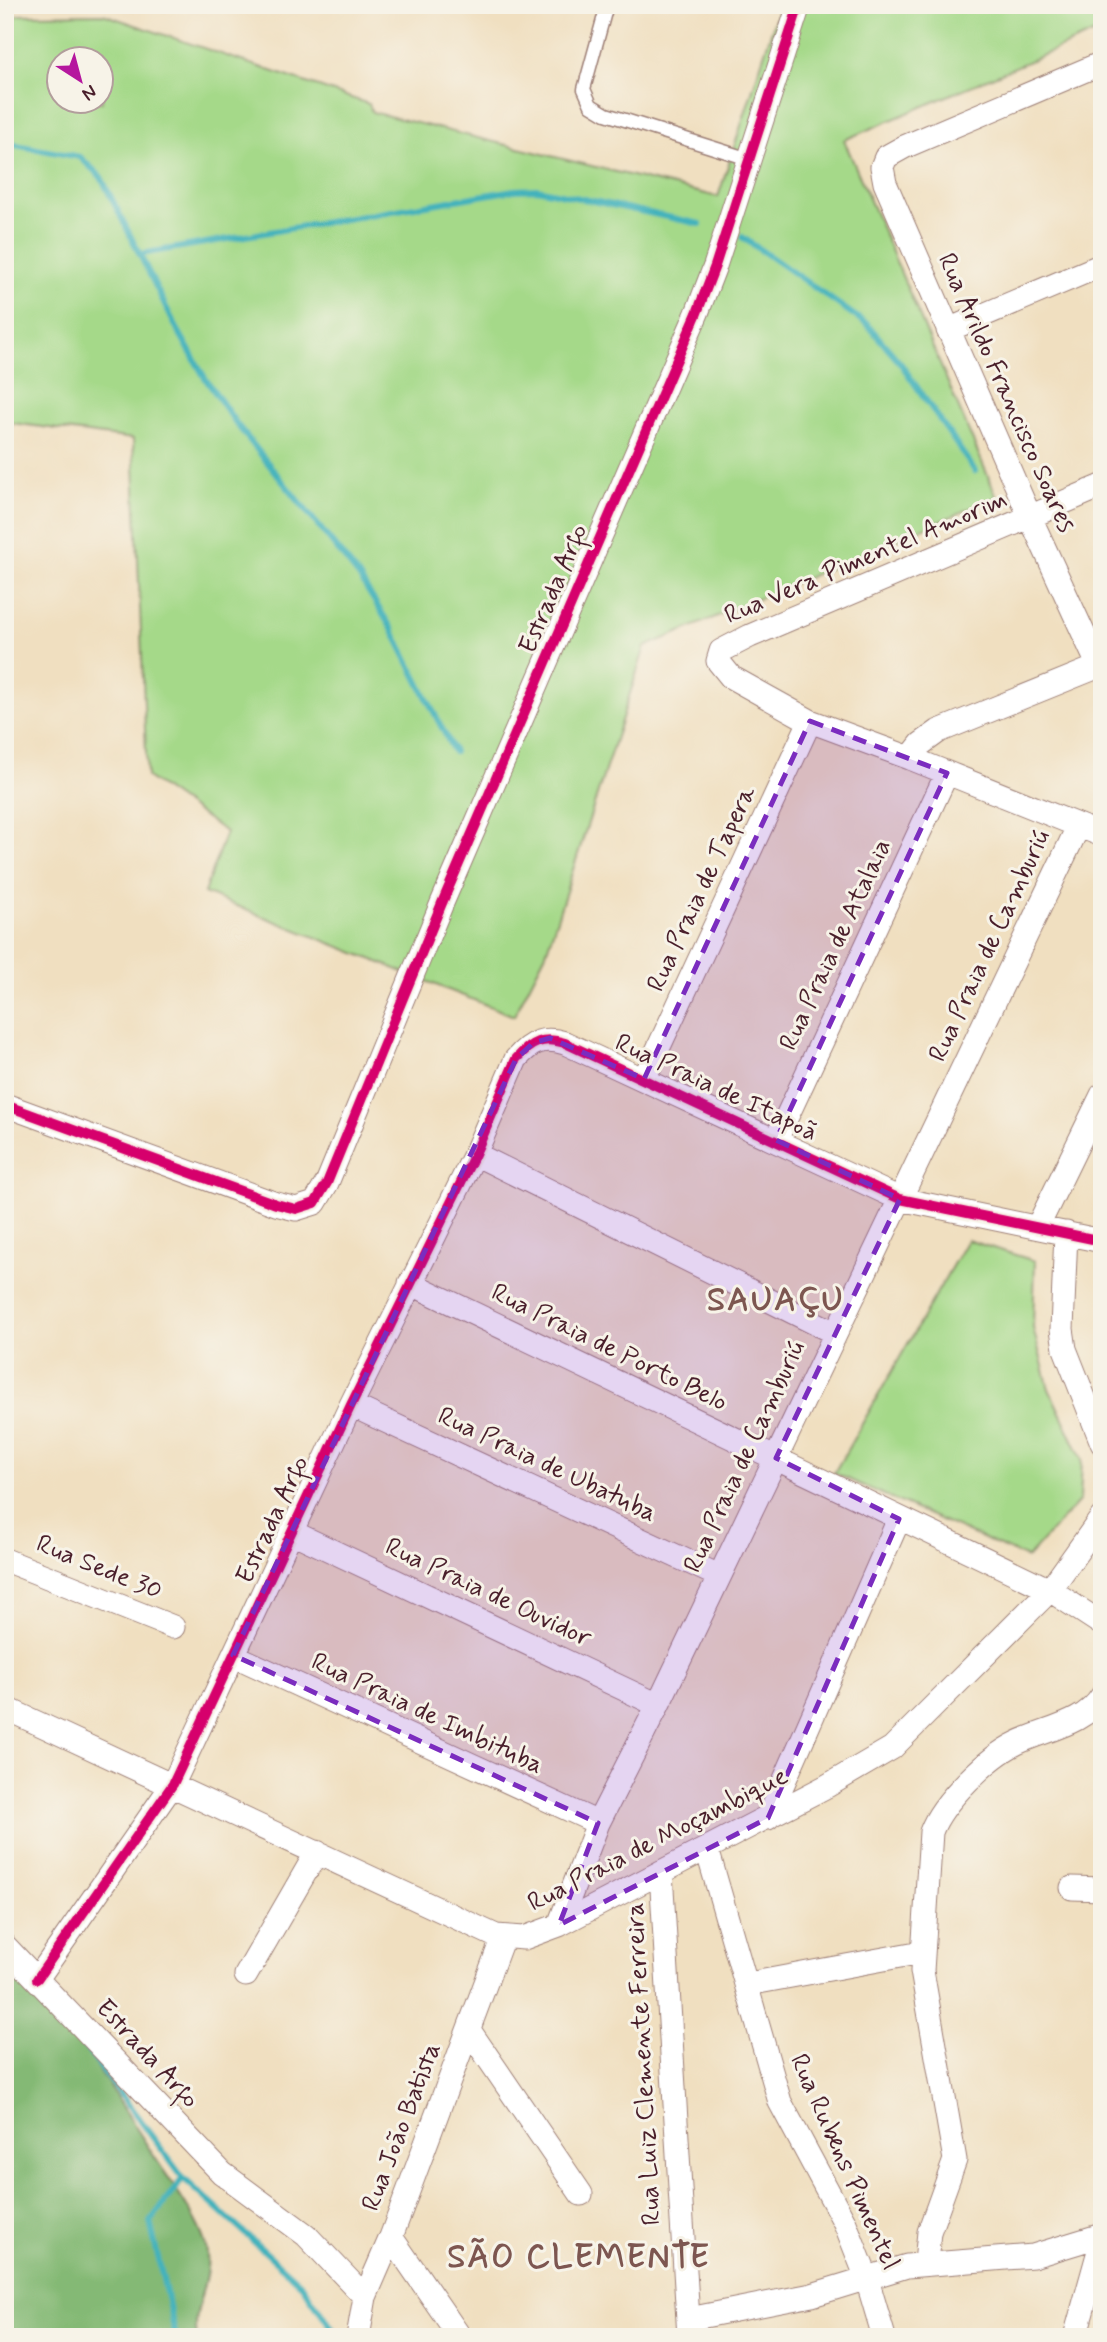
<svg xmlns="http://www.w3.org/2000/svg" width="1107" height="2342" font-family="Mynerve,sans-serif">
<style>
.green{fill:#a5d989;stroke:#787c5a;stroke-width:2;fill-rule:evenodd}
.forest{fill:#84b975;stroke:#676c50;stroke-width:2}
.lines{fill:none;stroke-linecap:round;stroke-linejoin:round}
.stream{stroke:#43b2bc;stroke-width:6}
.service-casing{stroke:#9d7f76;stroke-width:15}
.minor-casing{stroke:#9d7f76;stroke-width:25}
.service{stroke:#fff;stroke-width:12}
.minor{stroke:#fff;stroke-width:23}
.cycleway-casing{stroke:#f7f3e8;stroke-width:15}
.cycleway{stroke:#d6006c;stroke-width:10}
.marked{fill:#7b2cbf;fill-opacity:0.2;stroke:#7b2cbf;stroke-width:5;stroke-dasharray:14 9;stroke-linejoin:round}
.labels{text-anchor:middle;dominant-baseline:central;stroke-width:6;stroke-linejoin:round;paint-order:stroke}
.street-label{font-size:26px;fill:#4a1f2b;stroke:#f7f3e8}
.district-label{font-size:33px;font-weight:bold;letter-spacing:2px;fill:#7d5650;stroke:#f7f3e8}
</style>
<rect width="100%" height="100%" fill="#f7f3e8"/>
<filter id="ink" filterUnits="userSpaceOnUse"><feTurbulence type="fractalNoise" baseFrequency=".0143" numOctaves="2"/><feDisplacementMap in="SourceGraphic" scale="14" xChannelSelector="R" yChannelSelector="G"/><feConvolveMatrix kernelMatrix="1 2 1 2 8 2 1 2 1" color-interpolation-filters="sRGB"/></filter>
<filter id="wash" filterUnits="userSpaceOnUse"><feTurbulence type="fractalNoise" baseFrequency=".00686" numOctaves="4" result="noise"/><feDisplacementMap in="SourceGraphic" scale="28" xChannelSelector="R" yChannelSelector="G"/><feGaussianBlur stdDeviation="1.57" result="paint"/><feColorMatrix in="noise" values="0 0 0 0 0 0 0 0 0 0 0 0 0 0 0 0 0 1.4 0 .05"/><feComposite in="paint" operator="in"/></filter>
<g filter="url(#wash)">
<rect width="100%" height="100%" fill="#f0dfc0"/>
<path class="green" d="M780,5H1102V30L844,140L997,497L645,647L546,953L514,1016L204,893L226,832L147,777L133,439L5,422V22L19,15L103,14L369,104L372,112L718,197ZM60,60H102V102H60Z
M967,1240L1035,1261L1033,1328L1049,1389L1082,1459L1080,1500L1027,1558L834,1473Z"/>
<path class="forest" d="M5,1949C66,2009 108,2085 154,2156C170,2181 196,2215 205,2243C215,2276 191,2305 197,2337H5Z"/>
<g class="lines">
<path class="stream" d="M5,143L80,157L101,177L174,323L205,378L238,426L358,575L392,629L454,752
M742,237L868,325L901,364L975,471
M141,254L514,190L537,189L700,224
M35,1993L81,2041L183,2178L302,2285L338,2337
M176,2337L150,2222L183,2178"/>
</g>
</g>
<g filter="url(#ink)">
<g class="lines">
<defs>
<path id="service" d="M607,5L584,89L591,105L606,114L749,159"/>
<path id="minor" d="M948,330L1102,265
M1102,486L750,636L721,651L718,661L731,677L810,721L910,758L1102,835
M1099,667L1030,517L885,183L882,167L886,157L904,147L1102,63
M910,758L921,744L939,731L1102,665
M644,1079L810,721
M5,1105L276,1204L296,1209L315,1203L327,1183L442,903L697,313L715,266L799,5
M776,1140L947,773
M475,1154L835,1333
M1038,1226L1102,1095
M1066,1233L1062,1329L1065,1349L1102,1443
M410,1283L1050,1590L1102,1624
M351,1405L719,1576
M294,1533L658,1705
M5,1560L173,1627
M233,1655L598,1823
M5,1708L496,1936L524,1938L559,1925L827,1786L892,1748L1050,1590L1102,1517
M768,1818L899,1519
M707,1849L780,2102L845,2223L866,2276L884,2337
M661,1872L689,2337
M1072,1888L1102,1889
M559,1925L598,1823L658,1705L1078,827
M5,1946L222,2173L306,2235L365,2297
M246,1975L317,1852
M37,1979L173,1784L351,1405L475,1154L516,1059C531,1042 543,1036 565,1043L900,1199L1102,1241
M748,1984L922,1952
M469,2030L581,2194
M391,2237L460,2337
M926,2262L929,2232L955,2160L922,1971L931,1832C942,1802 988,1757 1017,1743C1045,1729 1084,1725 1102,1696
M689,2319L812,2295L907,2266L1033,2256L1102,2235
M358,2337L365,2297L391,2237L503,1937
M1075,2337L1102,2240"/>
</defs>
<use href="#service" class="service-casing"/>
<use href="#minor" class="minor-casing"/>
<use href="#service" class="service"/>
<use href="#minor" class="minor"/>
<defs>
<path id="cycleway" d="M5,1105L276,1204L296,1209L315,1203L327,1183L442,903L697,313L715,266L799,5
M37,1979L173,1784L351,1405L475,1154L516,1059C531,1042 543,1036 565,1043L900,1199L1102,1241"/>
</defs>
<use href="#cycleway" class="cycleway-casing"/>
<use href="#cycleway" class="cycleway"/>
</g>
</g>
<path class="marked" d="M810,721L947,773L776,1140L900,1199L776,1458L899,1519L768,1818L559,1925L598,1823L233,1655L516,1059L533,1043L550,1038L644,1079Z"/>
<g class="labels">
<g class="street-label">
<text transform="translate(1006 393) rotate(66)">Rua Arildo Francisco Soares</text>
<text transform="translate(866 558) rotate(-23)">Rua Vera Pimentel Amorim</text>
<text transform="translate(554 589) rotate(-67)">Estrada Arfo</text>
<text transform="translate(702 889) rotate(-65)">Rua Praia de Tapera</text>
<text transform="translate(836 945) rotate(-65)">Rua Praia de Atalaia</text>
<text transform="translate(990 946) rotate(-65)">Rua Praia de Camburiú</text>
<text transform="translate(716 1088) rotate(25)">Rua Praia de Itapoã</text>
<text transform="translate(609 1348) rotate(26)">Rua Praia de Porto Belo</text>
<text transform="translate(745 1457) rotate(-65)">Rua Praia de Camburiú</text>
<text transform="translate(547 1465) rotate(25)">Rua Praia de Ubatuba</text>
<text transform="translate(273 1520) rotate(-65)">Estrada Arfo</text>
<text transform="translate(99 1568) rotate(22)">Rua Sede 30</text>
<text transform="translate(488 1593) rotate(25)">Rua Praia de Ouvidor</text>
<text transform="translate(427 1714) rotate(25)">Rua Praia de Imbituba</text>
<text transform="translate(658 1840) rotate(-27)">Rua Praia de Moçambique</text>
<text transform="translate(147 2054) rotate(47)">Estrada Arfo</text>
<text transform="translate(644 2064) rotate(-93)">Rua Luiz Clemente Ferreira</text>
<text transform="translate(402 2127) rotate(-69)">Rua João Batista</text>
<text transform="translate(844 2162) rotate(66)">Rua Rubens Pimentel</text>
</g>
<g class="district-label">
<text x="776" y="1301">SAUAÇU</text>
<text x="579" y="2258">SÃO CLEMENTE</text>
</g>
</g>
<rect width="1107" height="2342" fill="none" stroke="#f7f3e8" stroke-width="28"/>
<g transform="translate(80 80) rotate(144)"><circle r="33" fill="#f7f3e8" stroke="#b29e9c" stroke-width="2"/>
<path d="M0-5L12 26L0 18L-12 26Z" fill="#b5179e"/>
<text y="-10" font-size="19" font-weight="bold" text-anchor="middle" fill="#4a1f2b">N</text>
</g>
</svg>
